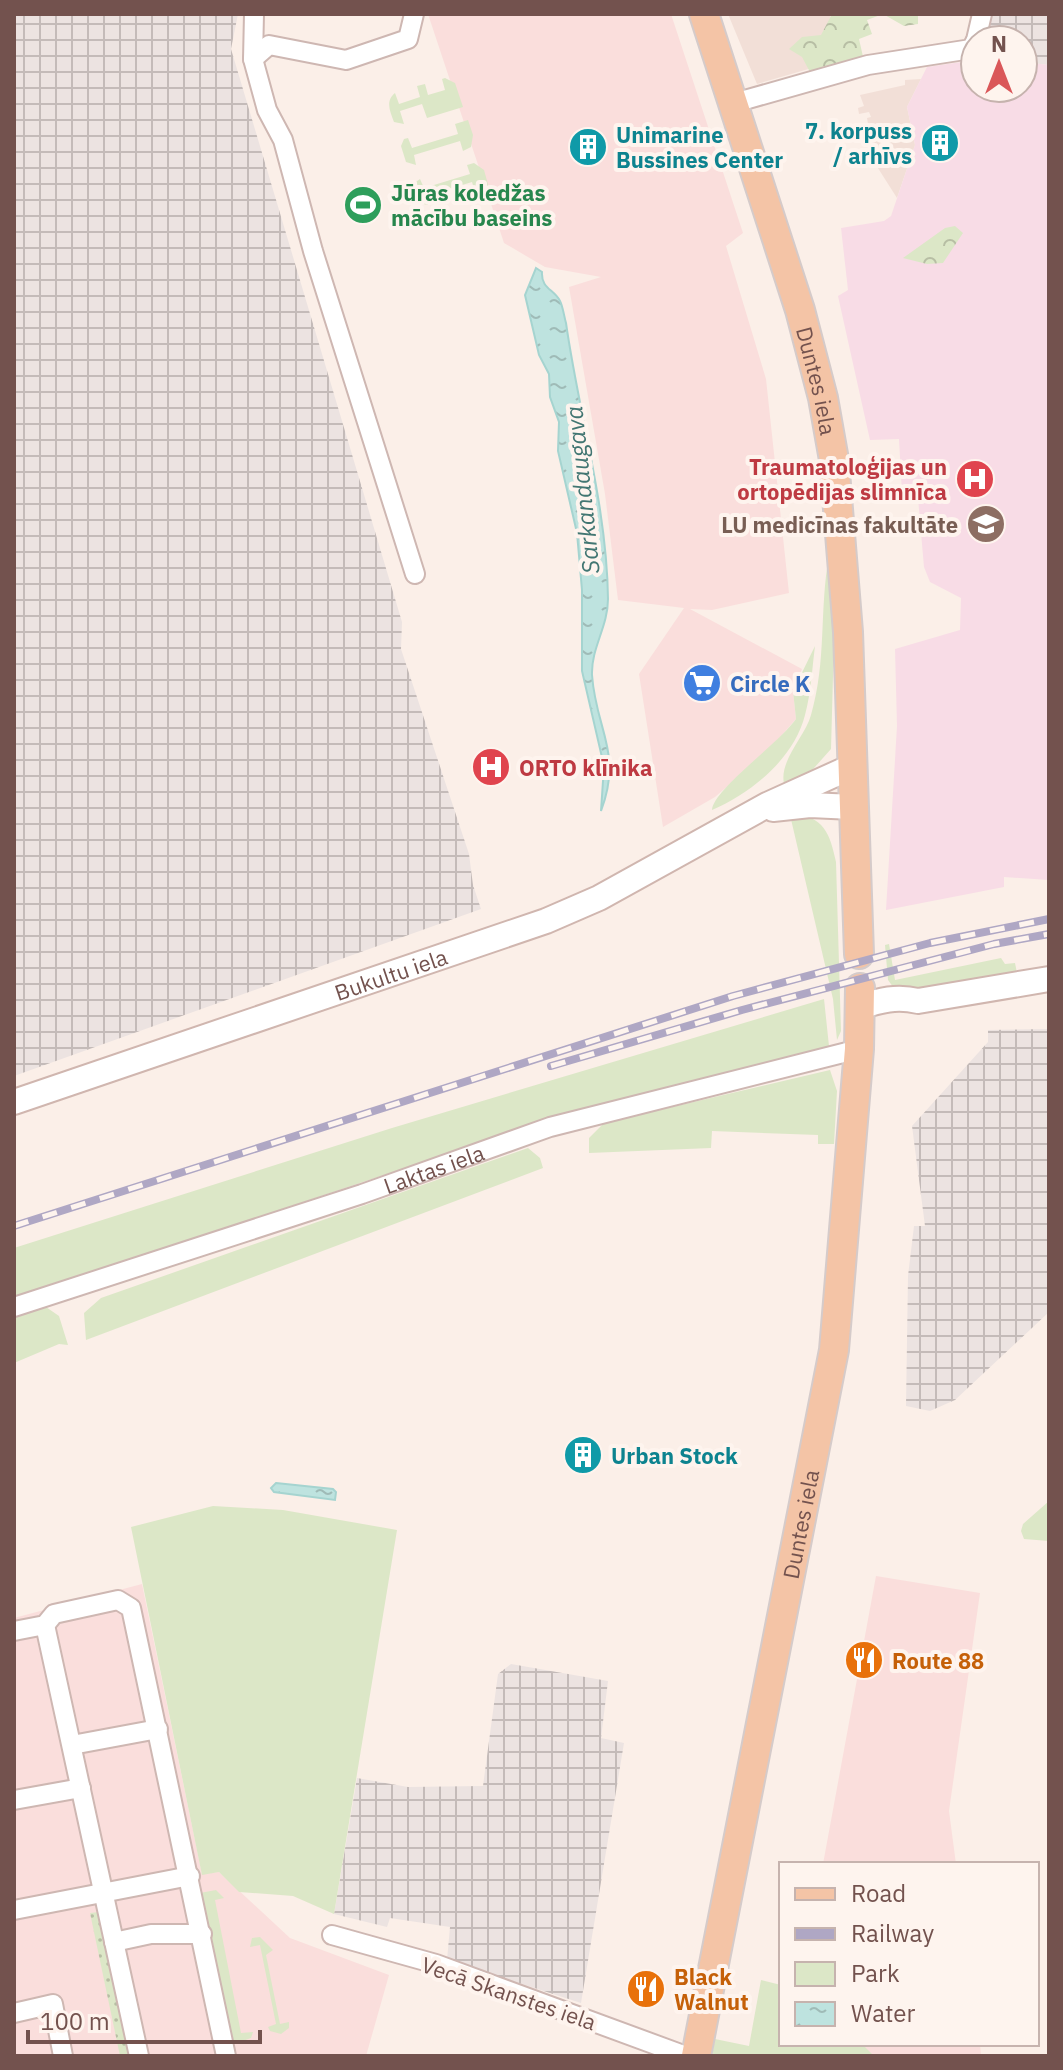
<svg xmlns="http://www.w3.org/2000/svg" width="1063" height="2070" font-family="'IBM Plex Sans',sans-serif">
<style>
.residential{fill:#f2dfd7}
.commercial{fill:#fadedc}
.industrial{fill:url(#industrial-grid)}
.medical{fill:#f8dce6}
.green{fill:#dce7c7}
.forest{fill:url(#forest-crowns)}
.garden{fill:url(#garden-dots)}
.water{fill:url(#water-ripples);stroke:#a5d4d0;stroke-width:2}
.lines{fill:none;stroke-linecap:round;stroke-linejoin:round}
.street-casing{stroke:#ceb7b2;stroke-width:22}
.secondary-casing{stroke:#d0b6af;stroke-width:28}
.primary-casing{stroke:#d5cbca;stroke-width:32}
.street{stroke:#fff;stroke-width:18}
.secondary{stroke:#fff;stroke-width:24}
.primary{stroke:#f4c4a6;stroke-width:28}
.rail-casing{stroke:#afa7c4;stroke-width:8}
.rail{stroke:#fef4ee;stroke-width:5;stroke-dasharray:15;stroke-linecap:butt}
.labels{text-anchor:middle;dominant-baseline:central;stroke-width:8;stroke-linejoin:round;paint-order:stroke}
.culture-label{font-size:22px;font-weight:bold;fill:#0d838f;stroke:#fef4ee;text-anchor:start}
.leisure-label{font-size:22px;font-weight:bold;fill:#27864d;stroke:#fef4ee;text-anchor:start}
.street-label{font-size:22px;fill:#73524e;stroke:#fef4ee}
.health-label{font-size:22px;font-weight:bold;fill:#be3a42;stroke:#fef4ee;text-anchor:end}
.education-label{font-size:22px;font-weight:bold;fill:#785e54;stroke:#fef4ee;text-anchor:end}
.shop-label{font-size:22px;font-weight:bold;fill:#366cbe;stroke:#fef4ee;text-anchor:start}
.food-label{font-size:22px;font-weight:bold;fill:#c56008;stroke:#fef4ee;text-anchor:start}
.water-label{font-size:24px;font-style:italic;fill:#427672;stroke:#fef4ee}
</style>
<defs>
<pattern id="industrial-grid" width="8" height="8" patternUnits="userSpaceOnUse" patternTransform="scale(2)"><rect width="8" height="8" fill="#ece3e1"/><path d="M0 4h8M4 0v8" fill="none" stroke="#c4bbb9"/></pattern>
<pattern id="forest-crowns" width="20" height="18" patternUnits="userSpaceOnUse" patternTransform="scale(2)"><rect width="20" height="18" fill="#dce7c7"/><path d="M2 6a3 3 0 1 1 6 0M12 15a3 3 0 1 1 6 0" fill="none" stroke="#b7bea4"/></pattern>
<pattern id="garden-dots" width="8" height="8" patternUnits="userSpaceOnUse" patternTransform="scale(2)"><rect width="8" height="8" fill="#dce7c7"/><path d="M2 2h.1M6 6h.1" fill="none" stroke="#b7bea4" stroke-width="1.8" stroke-linecap="round"/></pattern>
<pattern id="water-ripples" width="26" height="14" patternUnits="userSpaceOnUse" patternTransform="scale(2)"><rect width="26" height="14" fill="#bee3df"/><path d="M2 4q2-2 4 0t4 0M15 11q2-2 4 0t4 0" fill="none" stroke="#9fbbb7"/></pattern>
</defs>
<rect width="100%" height="100%" fill="#fbefe8"/>
<path class="residential" d="M728,14H830L836,61L757,84Z
M921,79L907,107L915,145L897,198L869,154L866,142L876,139L874,134L864,136L863,130L869,129L867,118L871,117L869,112L859,114L858,108L864,106L860,95L905,85V80Z"/>
<path class="commercial" d="M428,14H671L743,233L726,246L766,379L789,593L712,610L690,609L802,669L793,691L796,719L765,754L715,797L663,827L639,674L684,608L618,600L605,494L569,287L601,277L545,267L504,243Z
M876,1576L980,1593L949,1811L956,1864H823Z
M142,1584L202,1874L219,1872L290,1938L389,1975L366,2056H14V1618Z
M795,2044H980L981,2056H794Z"/>
<path class="industrial" d="M14,14H238L231,49L402,622L401,649L469,854L473,885L481,909L14,1076Z
M991,14H1049V65L1023,62V40H989Z
M1049,1029V1312L955,1400L930,1411L906,1406L908,1276L914,1226H925L912,1126L988,1042V1030Z
M511,1664L608,1681L601,1738L624,1743L581,2003L447,1960L450,1927L390,1918L387,1927L334,1914L357,1778L408,1787L483,1786L498,1674Z"/>
<path class="medical" d="M975,60V88H1023V62L1049,65V880L1004,877V887L886,910L897,726L895,649L960,630L961,598L930,582L924,567L918,498L922,497V493L902,494L899,439L870,440L838,296L848,290L841,228L884,221L891,216L915,145L907,107L927,67Z"/>
<path class="green" d="M445,78L455,83L463,107L427,118L422,104L400,111L404,124L394,122C390,111 385,101 395,93L399,104L420,97L417,86L425,84L428,95L445,90L442,79Z
M468,120L473,135L471,147L463,151L460,141L414,155L416,165L406,162L401,146L404,139L408,138L412,148L458,134L455,124Z
M474,163L484,170L489,188L475,192L472,182L426,196L428,205L419,203L413,184L420,179L424,188L470,174L467,165Z
M829,556L834,640L831,749L806,777L784,784C779,760 805,737 811,715C827,660 819,610 829,556Z
M815,646C812,669 811,693 805,715C794,759 751,793 712,810C713,790 779,743 796,719L793,691Z
M790,815C823,814 830,833 836,862L841,1031L837,1040L833,999Z
M889,944L895,980L1001,958L1005,964L1015,963L1017,973L896,991L888,980L885,945Z
M824,999L829,1046L822,1049L551,1119L14,1299V1248L392,1128Z
M830,1070L837,1091L834,1144H818V1135L712,1131L711,1148L589,1153V1138L604,1123Z
M528,1148L540,1158L543,1168L86,1340L84,1313L101,1298Z
M46,1307L59,1316L68,1345L59,1344L14,1363V1318Z
M1049,1501V1541L1024,1539L1021,1531L1023,1524Z
M213,1506L283,1510L397,1530L334,1914L293,1896L239,1892L219,1872L202,1875L131,1527Z
M216,1890L224,1898L215,1900L241,2033L253,2032L251,2038L237,2043L229,2038L200,1893Z
M260,1937L273,1950L266,1955L280,2024L289,2022V2028L281,2034L270,2031L268,2027L276,2024L260,1945L250,1947L252,1938Z
M761,1980L781,1985V2044H862L874,2056H712L715,2039L749,2046Z"/>
<path class="forest" d="M832,14H918V24L904,26L883,14L867,20L872,34L859,39L864,61L811,74L802,57L789,49L802,37L821,35Z
M955,226L963,233L943,263L927,264L903,258L945,228Z"/>
<path class="garden" d="M99,1912L133,2056H120L90,1913Z"/>
<path class="water" d="M536,268L542,272C541,289 554,289 560,301C563,307 564,316 566,323C579,415 607,506 608,599C608,627 591,648 592,675C596,731 623,752 601,811L604,766L582,671V590L577,533L558,451L559,422L550,397L549,374L539,355L525,295Z
M276,1483L333,1489L336,1492L335,1500L274,1492L271,1488Z"/>
<g class="lines">
<defs>
<g id="street">
<path d="M254,14L253,59L267,110L283,140L313,251L415,574"/>
<path d="M976,40L982,14"/>
<path d="M253,59L269,45L346,60L408,39L414,14"/>
<path d="M734,103L868,65L971,49L975,42"/>
<path id="s1" d="M14,1307L362,1194L550,1127L859,1049"/>
<path d="M45,1625L139,2056"/>
<path d="M14,1631L45,1625L54,1614L118,1600L131,1608L226,2056"/>
<path d="M72,1745L158,1729"/>
<path d="M14,1800L81,1788"/>
<path d="M14,1910L190,1876"/>
<path d="M332,1935L436,1964L686,2056"/>
<path d="M114,1942L151,1934H202"/>
<path d="M14,2013L53,2004L63,2056"/>
</g>
<g id="secondary">
<path d="M773,809L810,805L853,807"/>
<path d="M860,1007C880,1000 897,996 918,1001L1049,979"/>
<path id="s2" d="M14,1102L546,921L599,898L767,805L851,767"/>
</g>
<g id="primary">
<path id="s3" d="M704,14L800,310L823,398L834,460L848,632L859,954"/>
<path id="s4" d="M696,2056L834,1350L859,1049L860,988"/>
</g>
</defs>
<use href="#street" class="street-casing"/>
<use href="#secondary" class="secondary-casing"/>
<use href="#primary" class="primary-casing"/>
<use href="#street" class="street"/>
<use href="#secondary" class="secondary"/>
<use href="#primary" class="primary"/>
<defs>
<path id="rail" d="M551,1066L742,1010L994,944L1049,934
M14,1226L733,996L930,943L1049,919"/>
</defs>
<use href="#rail" class="rail-casing"/>
<use href="#rail" class="rail"/>
</g>
<defs>
<symbol id="building-disc" viewBox="-11 -11 22 22"><circle r="9.5" fill="#0f9aa8" stroke="#fef4ee"/><path d="M-4-6H4V6H1V3H-1V6H-4ZM-2.5-4.3h1.7v1.8h-1.7ZM.8-4.3h1.7v1.8H.8ZM-2.5-1h1.7V.8h-1.7ZM.8-1h1.7V.8H.8Z" fill="#fff"/></symbol>
<symbol id="stadium-disc" viewBox="-11 -11 22 22"><circle r="9.5" fill="#2e9e5b" stroke="#fef4ee"/><path d="M0-5a6.5 5 0 1 0 0 10a6.5 5 0 1 0 0-10ZM-3.5-1.8h7v3.6h-7Z" fill="#fff"/></symbol>
<symbol id="hospital-disc" viewBox="-11 -11 22 22"><circle r="9.5" fill="#e0444e" stroke="#fef4ee"/><path d="M-5-5h3v3.5h4V-5h3V5h-3V1.5h-4V5h-3Z" fill="#fff"/></symbol>
<symbol id="school-disc" viewBox="-11 -11 22 22"><circle r="9.5" fill="#8d6e63" stroke="#fef4ee"/><path d="M0-5L7-2L0 1L-7-2ZM-4 1L0 2.5L4 1V4Q0 6-4 4Z" fill="#fff"/></symbol>
<symbol id="supermarket-disc" viewBox="-11 -11 22 22"><circle r="9.5" fill="#3f7fe0" stroke="#fef4ee"/><path d="M-6-5.5h2.5l.6 2H6L4.5 2H-2.5L-4.4-4H-6ZM-1.5 3.2a1.3 1.3 0 1 0 .1 0ZM3 3.2a1.3 1.3 0 1 0 .1 0Z" fill="#fff"/></symbol>
<symbol id="restaurant-disc" viewBox="-11 -11 22 22"><circle r="9.5" fill="#e8710a" stroke="#fef4ee"/><path d="M-5-6h1v4h1v-4h1v4h1v-4h1v5L-1.5 .5V6h-2V.5L-5-1ZM5-6V6H3V1.5H1.5Q1.5-4 5-6Z" fill="#fff"/></symbol>
</defs>
<g fill-rule="evenodd">
<use href="#building-disc" x="918" y="121" width="44" height="44"/>
<use href="#building-disc" x="566" y="125" width="44" height="44"/>
<use href="#stadium-disc" x="341" y="183" width="44" height="44"/>
<use href="#hospital-disc" x="953" y="457" width="44" height="44"/>
<use href="#school-disc" x="964" y="502" width="44" height="44"/>
<use href="#supermarket-disc" x="680" y="661" width="44" height="44"/>
<use href="#hospital-disc" x="469" y="745" width="44" height="44"/>
<use href="#building-disc" x="561" y="1433" width="44" height="44"/>
<use href="#restaurant-disc" x="842" y="1638" width="44" height="44"/>
<use href="#restaurant-disc" x="624" y="1967" width="44" height="44"/>
</g>
<g class="labels">
<g class="culture-label">
<text x="912" y="130" text-anchor="end">7. korpuss<tspan x="912" dy="25">/ arhīvs</tspan></text>
<text x="616" y="134">Unimarine<tspan x="616" dy="25">Bussines Center</tspan></text>
<text x="611" y="1455">Urban Stock</text>
</g>
<g class="leisure-label">
<text x="391" y="192">Jūras koledžas<tspan x="391" dy="25">mācību baseins</tspan></text>
</g>
<g class="street-label">
<text stroke="none"><textPath href="#s3" startOffset="384">Duntes iela</textPath></text>
<text stroke="none"><textPath href="#s2" startOffset="398">Bukultu iela</textPath></text>
<text stroke="none"><textPath href="#s1" startOffset="442">Laktas iela</textPath></text>
<text stroke="none"><textPath href="#s4" startOffset="542">Duntes iela</textPath></text>
<text transform="translate(509 1993) rotate(19)">Vecā Skanstes iela</text>
</g>
<g class="health-label">
<text x="947" y="466">Traumatoloģijas un<tspan x="947" dy="25">ortopēdijas slimnīca</tspan></text>
<text x="519" y="767" text-anchor="start">ORTO klīnika</text>
</g>
<g class="education-label">
<text x="958" y="524">LU medicīnas fakultāte</text>
</g>
<g class="shop-label">
<text x="730" y="683">Circle K</text>
</g>
<g class="food-label">
<text x="892" y="1660">Route 88</text>
<text x="674" y="1976">Black<tspan x="674" dy="25">Walnut</tspan></text>
</g>
<g class="water-label">
<text transform="translate(582 490) rotate(-96)">Sarkandaugava</text>
</g>
</g>
<rect width="1063" height="2070" fill="none" stroke="#73524e" stroke-width="32"/>
<rect x="779" y="1862" width="260" height="184" fill="#fef4ee" stroke="#c6b3ae" stroke-width="2"/>
<rect x="795" y="1888" width="40" height="12" fill="#f4c4a6" stroke="#c6b3ae" stroke-width="2"/>
<text x="851" y="1902" font-size="24" fill="#73524e">Road</text>
<rect x="795" y="1928" width="40" height="12" fill="#afa7c4" stroke="#c6b3ae" stroke-width="2"/>
<text x="851" y="1942" font-size="24" fill="#73524e">Railway</text>
<rect x="795" y="1962" width="40" height="24" fill="#dce7c7" stroke="#c6b3ae" stroke-width="2"/>
<text x="851" y="1982" font-size="24" fill="#73524e">Park</text>
<rect x="795" y="2002" width="40" height="24" fill="url(#water-ripples)" stroke="#c6b3ae" stroke-width="2"/>
<text x="851" y="2022" font-size="24" fill="#73524e">Water</text>
<g transform="translate(999 64)"><circle r="38" fill="#fef4ee" stroke="#c6b3ae" stroke-width="2"/>
<path d="M0-6L14 30L0 20L-14 30Z" fill="#da5759"/>
<text y="-12" font-size="22" font-weight="bold" text-anchor="middle" fill="#73524e">N</text>
</g>
<path d="M28 2030v12h232v-12" fill="none" stroke="#73524e" stroke-width="4"/>
<text x="40" y="2030" font-size="24" fill="#73524e" stroke="#fef4ee" stroke-width="6" paint-order="stroke">100 m</text>
</svg>
